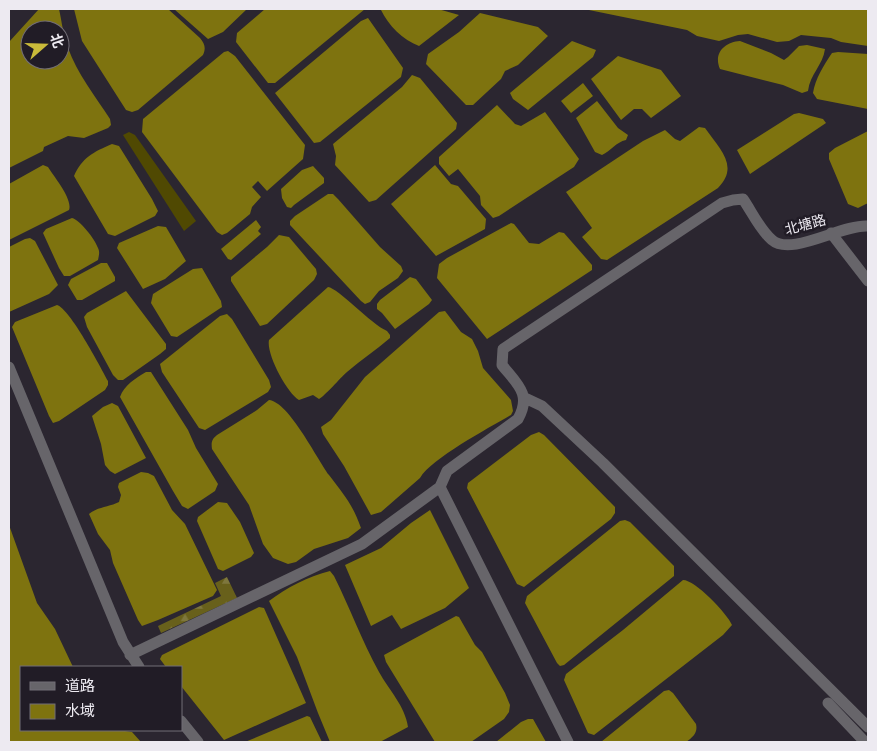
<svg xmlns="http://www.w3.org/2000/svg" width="877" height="751" font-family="Commissioner,'Noto Sans SC',sans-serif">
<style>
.green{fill:#504902}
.forest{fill:url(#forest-firs)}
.water{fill:#7e730f;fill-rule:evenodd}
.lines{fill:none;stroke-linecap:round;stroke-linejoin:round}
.minor{stroke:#67656a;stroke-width:11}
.labels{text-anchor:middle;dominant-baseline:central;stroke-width:5;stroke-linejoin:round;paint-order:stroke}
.street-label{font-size:14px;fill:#edeaf1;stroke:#211c26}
</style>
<defs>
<pattern id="forest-firs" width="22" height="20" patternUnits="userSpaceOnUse" patternTransform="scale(1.25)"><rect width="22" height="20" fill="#68601b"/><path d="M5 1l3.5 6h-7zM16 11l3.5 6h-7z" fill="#7e773d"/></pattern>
</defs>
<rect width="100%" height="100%" fill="#2b2630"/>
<path class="green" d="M129,132L135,135L196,221L184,231L123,135Z"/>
<path class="forest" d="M227,577L237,598L161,633L158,626L221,596L215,583Z"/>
<path class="water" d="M39,9H59C62,22 63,35 68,48C77,73 95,96 110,119L111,125L108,128L84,138L68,136L44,147L43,151L9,168V42ZM30,30H60V60H30Z
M74,9H168L200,38C205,44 206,48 203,55L138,110L132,112L126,110L82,41Z
M174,9H247L223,32L208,39Z
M265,9H365L275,83H268L236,42L237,33Z
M382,9H438L459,15L419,46C403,40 388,25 381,10Z
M584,9H868V46L841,42L831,38L801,35L789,41L777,42L748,34L738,35L719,41L697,36L687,30Z
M480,13L538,27L548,36L518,65L505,71L501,79L473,105H466L426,64L428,54L459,32Z
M368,18L403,68L401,77L320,142L314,143L275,93L361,21Z
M572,41L596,50L593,57L528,110L513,99L510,93Z
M740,41L771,53L784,60L788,57L799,46L807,45L825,49C823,65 810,74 808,91L802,93L783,85L720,69C713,53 725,42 740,41Z
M228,51L235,56L305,145L303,159L267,191L258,181L252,187L261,197L252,207L250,214L227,233L222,235L217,232L142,132L143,119L224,52Z
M838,52L868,54V109L817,99L813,93C815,79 824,65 832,53Z
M618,56L661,70L681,96L651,118L642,109H634L621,120L591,79Z
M412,75L420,78L457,123L456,129L376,200L369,202L335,165L336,156L333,144L402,87Z
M583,83L593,96L571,113L561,101Z
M597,101L618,128L628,135L626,140C616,142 611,151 602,155L595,152L576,118Z
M497,105L515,124L521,126L545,112L579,159L574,167L499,216L493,218L481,205L480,196L458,169L449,176L439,164V157Z
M799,113L823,119L826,123L750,174L737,150L794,114Z
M699,127L705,128C719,148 740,166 718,188L607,260L601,259L582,237L592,228L566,192L643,141L665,130L675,139L680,141Z
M868,131V203L858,208L848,204L829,159V153L835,148Z
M112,144L119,146L152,199L158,211L155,216L115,236L108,234L74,176C82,158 93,152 112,144Z
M43,165L48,167C54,177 73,199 69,210L9,240V184Z
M435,165L451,184L458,186L486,219L485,229L436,256L391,204Z
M313,166L324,178V183L294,205L291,208L287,207L282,198L281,189L302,170Z
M328,194H333L338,199L380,247L401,266L403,271L398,278L379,291L370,302L365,304L361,301L290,225V221L295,216Z
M72,218C80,220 95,239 98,248C100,252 99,255 98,260L70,276H64L59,268L43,233L46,229Z
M256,220L261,227L258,231L261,234L231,260L228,259L221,249Z
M511,223L514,224L529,243L539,244L559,232L564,233L592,265V270L487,339L437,278L439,264L447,258Z
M158,226L166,227L186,261L165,279L143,289L117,248L119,243Z
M279,235L289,237L316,269L317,274L314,280L267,324L260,326L231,281V277L267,247Z
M30,238L35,241L58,285L49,294L9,312V247L25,239Z
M101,263H107L115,277V281L82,300H77L68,285L71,279Z
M202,268L221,301L222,307L177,337L171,336L151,303L153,294L193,269Z
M410,277L416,279L432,300L429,304L395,329L382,313L377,309V304L380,300Z
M328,287C338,288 371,324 387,331L390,335V338C376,350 361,360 347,372C340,378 325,396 319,399L313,395L299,400C287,393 266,354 269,340Z
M126,291L166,344V349L160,354L123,380H118L113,375L87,327L84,317L87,313Z
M57,305C70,309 100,366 108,381V385L105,390L59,421L53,423L49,416L12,327L15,322Z
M445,311L461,332L472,339L478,351L483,368L511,400L513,411L511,415C489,428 432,458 420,478L381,512L371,515L344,466L323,434L321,427L331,420L365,377L439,312Z
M227,314L232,319L269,380L271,387L268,392L205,430L199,428L162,372L160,364L220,316Z
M146,372H151L188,430L196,448L218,484L215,491L188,509L182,506L173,491L120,397C124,385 136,378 146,372Z
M269,400C289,402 317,459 329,475C344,495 352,503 361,528L348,538L314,549L296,562L288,564L273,558L263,544L249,505L212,449C211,442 212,439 217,435L257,410Z
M112,403L118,406L146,458L115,474L110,471L105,465L101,444L92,416L103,407Z
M539,432L544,435L615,507V513L611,519L524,587L517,584L467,488L468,483L531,435Z
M141,472L148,473L154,476L172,510L185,524L217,590L213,596L158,620L142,626L138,620L113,563L110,550L98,534L89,514C97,507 109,507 119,502L121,495L118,487L119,483Z
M218,502L227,503L240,522L254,553L251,557L223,571L218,569L197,521L198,517Z
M430,510L469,588L445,608L401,629L392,615L371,626L345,565L381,548L411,523Z
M625,520L630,522L674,566V576L564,665L560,666L557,663L525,603L527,596L620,521Z
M9,525L37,603L55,629L73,667H21V730H118L132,732L141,742H9Z
M330,571L334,576C350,608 362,641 379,672C389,690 405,706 408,727L380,742H330L318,713L297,657L269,601C286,588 309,576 330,571Z
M683,580C695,580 727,613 732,625L723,635L594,735L588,733L564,680L566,674L623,630Z
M259,607L264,608L306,703L224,740L181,686V667H166L160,659L162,655Z
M456,616L459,617L475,645L482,652L505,693L510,705L509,712L504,719L471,742H435L386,662L384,655Z
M669,690L673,693L696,724C698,733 693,737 686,742H601L664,691Z
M307,716L310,717L322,742H245Z
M528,719H533L546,742H496L521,722Z"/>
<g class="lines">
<path class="minor" d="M831,233L868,281
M9,367L123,642L139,667
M525,398L542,406L603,463L868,727
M440,487L568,742
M130,655L362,544L440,487L447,471L518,419C532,394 517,384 502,365L503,349L722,203L733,200L743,199C752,212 760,230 772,240C791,257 842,224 868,226
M828,703L865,742
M181,721L198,742"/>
</g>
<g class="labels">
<g class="street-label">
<text transform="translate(805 224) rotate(-15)">北塘路</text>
</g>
</g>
<rect width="877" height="751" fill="none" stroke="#edeaf1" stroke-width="20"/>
<rect x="20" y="666" width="162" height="65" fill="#211c26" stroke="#736e77"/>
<rect x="30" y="682" width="25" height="8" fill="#67656a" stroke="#736e77"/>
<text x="65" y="691" font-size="15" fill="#edeaf1">道路</text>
<rect x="30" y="704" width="25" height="15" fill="#7e730f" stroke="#736e77"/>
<text x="65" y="716" font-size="15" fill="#edeaf1">水域</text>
<g transform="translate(45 45) rotate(70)"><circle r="24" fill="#211c26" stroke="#736e77"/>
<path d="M0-4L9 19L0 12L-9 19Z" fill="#c9ba3a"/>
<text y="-8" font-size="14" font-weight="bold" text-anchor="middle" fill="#edeaf1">北</text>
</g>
</svg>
